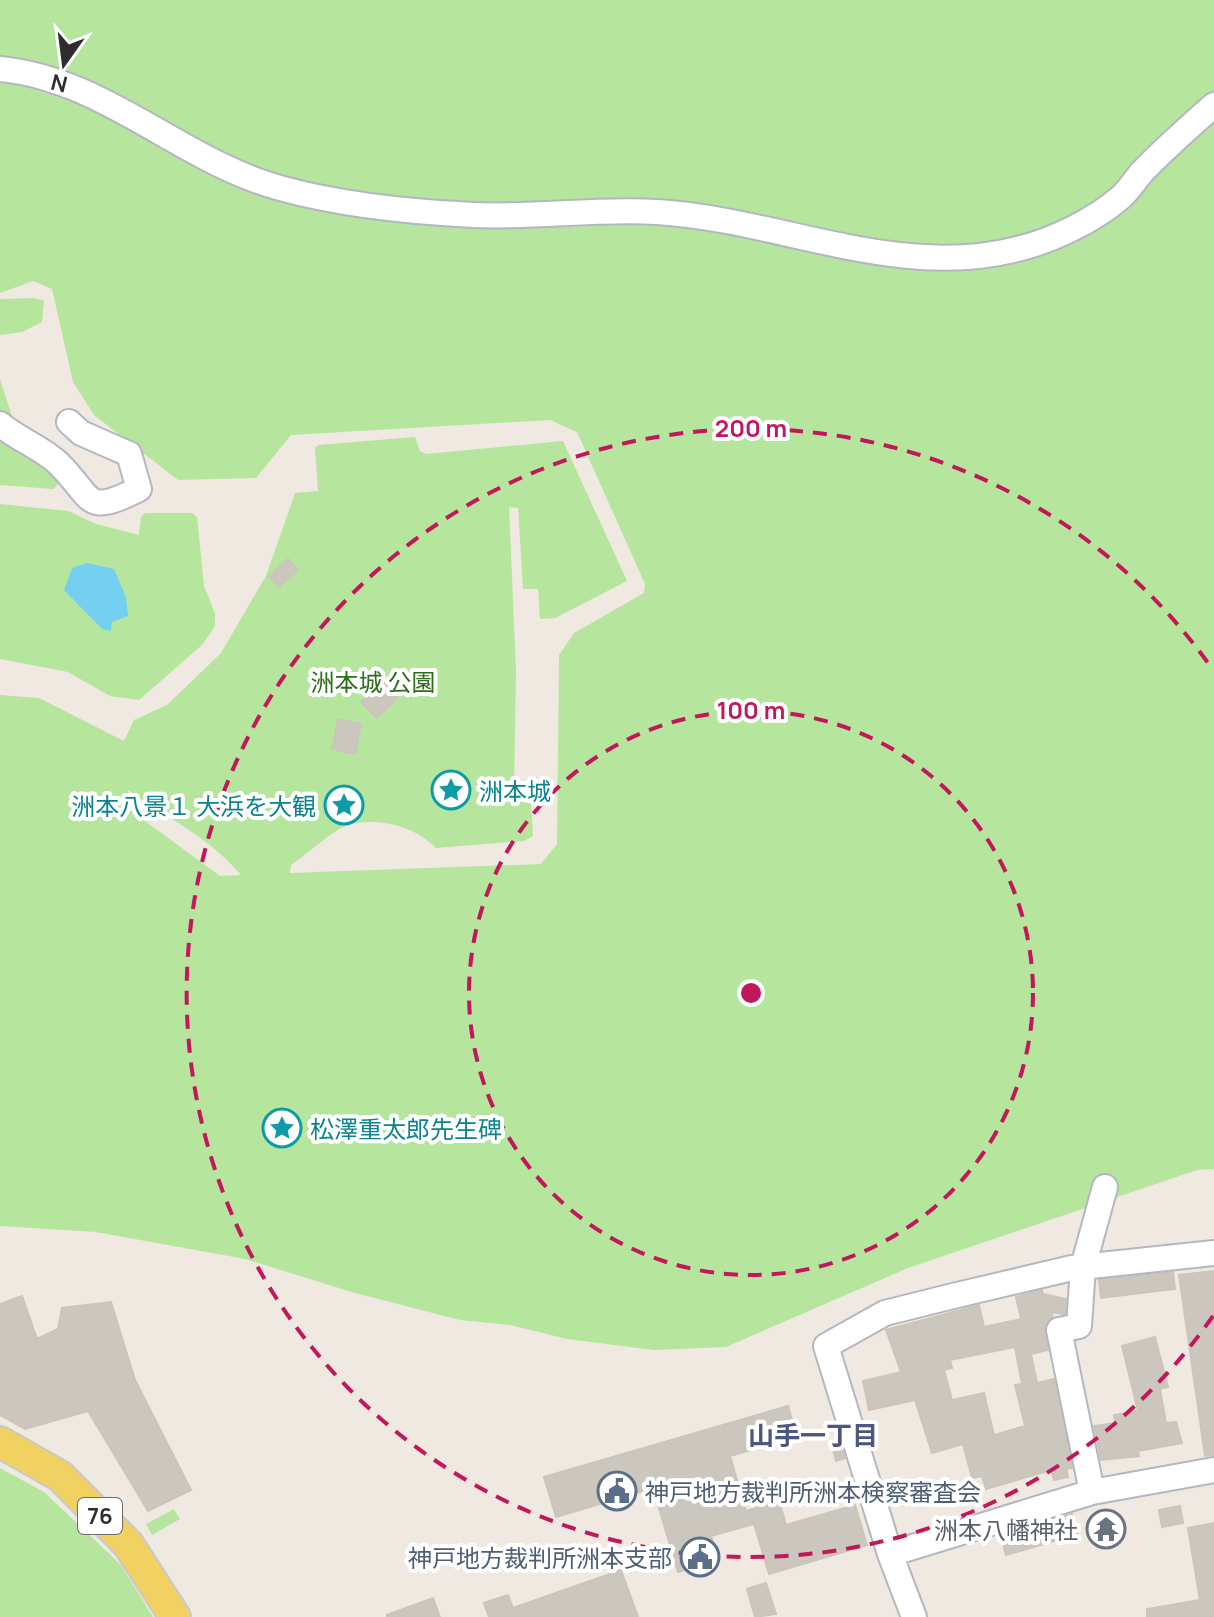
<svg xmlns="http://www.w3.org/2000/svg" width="1214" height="1617" font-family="Manrope,'Noto Sans JP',sans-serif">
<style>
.green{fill:#b6e59e;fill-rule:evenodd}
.water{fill:#75cff0}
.building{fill:#cbc7bf;stroke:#cbc5ba;stroke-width:2;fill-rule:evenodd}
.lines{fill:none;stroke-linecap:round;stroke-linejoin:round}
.minor-casing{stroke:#b4b7c1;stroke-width:28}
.major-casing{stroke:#c9c9c9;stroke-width:34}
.minor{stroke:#fff;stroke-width:24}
.major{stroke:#f2d163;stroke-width:30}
.ring{fill:none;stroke:#c2185b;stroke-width:4;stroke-dasharray:14 10}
.labels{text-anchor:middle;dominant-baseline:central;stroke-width:8;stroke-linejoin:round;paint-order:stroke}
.shield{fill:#fff;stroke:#6d6d6d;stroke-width:2}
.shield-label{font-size:22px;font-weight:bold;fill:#2e2e2e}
.park-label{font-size:24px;fill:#2c6e1b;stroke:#fff}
.culture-label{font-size:24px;fill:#0d838f;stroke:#fff;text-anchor:start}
.service-label{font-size:24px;fill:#4e5e75;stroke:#fff;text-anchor:start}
.worship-label{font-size:24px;fill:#5b616d;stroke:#fff;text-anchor:end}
.neighbourhood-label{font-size:26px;font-weight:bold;fill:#4d5680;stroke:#fff}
.centre{fill:#c2185b;stroke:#fff;stroke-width:4}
.ring-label{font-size:24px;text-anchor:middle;font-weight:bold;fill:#c2185b;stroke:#fff;stroke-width:8;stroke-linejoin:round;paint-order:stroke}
</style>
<rect width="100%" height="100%" fill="#efe9e1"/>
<path class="green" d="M0,0H1214V1169L1197,1170L908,1268L726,1347L654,1350L567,1339L510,1325L460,1320L355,1293L245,1259L96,1232L0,1226V695L39,698L124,741L134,720L167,705L221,653L266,576L295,493L318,491L315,448L318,445L415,437L420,451L426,454L563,441L627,581L555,618L540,619L538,589H523L518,508L509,507L516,670L514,790L531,804L533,836L524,841L436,848C414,826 379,817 348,825C334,829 305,856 291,865L290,873L541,864L557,844L559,655L574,633L644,593L645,584L577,432L550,420L291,435L256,478L178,480L94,415L73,382L52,289L33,281L0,293ZM128,790C166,817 210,838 241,875L220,876L130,810Z
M34,298L44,301L42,322L22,332L0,335V299Z
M0,379L13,419L71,472L53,489L0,485Z
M0,504L68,511L96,524L139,535L141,517L145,513H192L197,517L204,586L215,613V626L202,645L139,700L110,696L68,672L0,659Z
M0,1468L44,1492L121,1565L153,1617H0Z
M174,1509L180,1519L152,1535L146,1524Z"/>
<path class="water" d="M87,563L114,569L126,597L128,616L112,622L111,631L102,629L64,590L72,568Z"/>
<path class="building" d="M288,559L298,570L279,587L269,576Z
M382,682L397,698L377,718L361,702Z
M338,719L361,724L355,754L332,749Z
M463,777L465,801L442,803L440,779Z
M1214,1271V1455L1205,1456L1179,1275Z
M1173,1272L1175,1289L1101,1298L1099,1280Z
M1042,1290L1043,1294L1066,1299L1065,1314L1051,1312L1053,1317L1045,1325L1048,1350L1031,1354L1037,1383L1054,1379L1072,1468L1066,1469L1068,1477L1054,1480L1051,1470L986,1489L982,1476L972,1478L963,1444L932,1453L915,1400L869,1410L863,1381L901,1372L886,1330L979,1305L984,1327L1021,1319L1016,1297ZM1015,1347L1022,1384L1015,1385L1025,1426L994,1435L984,1393L952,1400L944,1370L952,1368L950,1360Z
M22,1296L37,1339L58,1329L62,1308L111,1302L135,1380L191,1490L148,1511L88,1411L25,1429L0,1415V1304Z
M1155,1337L1168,1387L1160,1389L1166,1423L1176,1422L1182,1443L1138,1451L1139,1456L1101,1460L1094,1426L1115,1423L1114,1415L1138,1411L1122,1346Z
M788,1406L797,1437L730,1456L746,1511L779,1501L786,1525L855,1505L867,1545L769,1574L754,1524L711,1536L718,1560L678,1572L653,1488L556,1517L544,1477Z
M840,1443L845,1458L836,1461L832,1445Z
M1180,1506L1183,1523L1162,1527L1159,1510Z
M1072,1514L1078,1534L1006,1555L1001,1536Z
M1214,1523V1617H1147V1609L1200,1600L1188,1528Z
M621,1570L638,1617H489L484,1603L508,1595L513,1608Z
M766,1583L776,1614L755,1617L747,1589Z
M433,1598L440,1617H387V1615Z"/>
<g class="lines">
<defs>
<path id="minor" d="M0,69C105,79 181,161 280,188C341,205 411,212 474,215C535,218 596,208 657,212C777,219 897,280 1017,249C1052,241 1095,220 1121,197C1129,190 1135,180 1142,172C1165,148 1190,126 1214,105
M0,424C17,439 41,447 58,463C94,498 83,517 139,489L129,454L81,433L69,422
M1092,1492L1059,1330L1079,1326L1083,1267L1105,1187
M890,1554L1092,1492L1214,1470
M914,1617L890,1554L826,1346L885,1313L953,1296L1072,1268L1214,1253"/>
<path id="major" d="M0,1442L60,1476L128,1544L175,1617"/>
</defs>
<use href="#minor" class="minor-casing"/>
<use href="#major" class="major-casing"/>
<use href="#minor" class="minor"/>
<use href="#major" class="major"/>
</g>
<g class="ring">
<circle cx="751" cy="993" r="282"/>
<path d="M1213 1316A564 564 0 1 1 1213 670"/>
</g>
<defs>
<symbol id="sight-ring" viewBox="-11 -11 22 22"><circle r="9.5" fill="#fff" stroke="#0f9aa8" stroke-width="1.5"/><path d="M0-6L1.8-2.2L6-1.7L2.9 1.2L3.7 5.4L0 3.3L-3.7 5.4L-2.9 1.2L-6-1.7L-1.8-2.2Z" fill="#0f9aa8"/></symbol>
<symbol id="civic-ring" viewBox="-11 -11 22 22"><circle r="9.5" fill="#fff" stroke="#5c6f8a" stroke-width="1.5"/><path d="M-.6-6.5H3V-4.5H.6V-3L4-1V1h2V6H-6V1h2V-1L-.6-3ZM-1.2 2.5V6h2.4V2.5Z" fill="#5c6f8a"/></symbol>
<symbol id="temple-ring" viewBox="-11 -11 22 22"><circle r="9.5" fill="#fff" stroke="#6b7280" stroke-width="1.5"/><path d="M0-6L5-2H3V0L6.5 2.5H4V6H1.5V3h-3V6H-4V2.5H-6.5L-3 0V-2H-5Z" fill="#6b7280"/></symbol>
</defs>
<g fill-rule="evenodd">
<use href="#sight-ring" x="429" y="768" width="44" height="44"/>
<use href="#sight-ring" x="322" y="783" width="44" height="44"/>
<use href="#sight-ring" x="260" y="1106" width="44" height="44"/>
<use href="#civic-ring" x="595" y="1469" width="44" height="44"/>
<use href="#temple-ring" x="1084" y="1507" width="44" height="44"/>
<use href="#civic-ring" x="678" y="1535" width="44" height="44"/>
</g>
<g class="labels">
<rect class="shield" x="78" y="1498" width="44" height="36" rx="6"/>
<g class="shield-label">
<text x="100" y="1516">76</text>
</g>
<g class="park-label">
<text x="373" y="681">洲本城 公園</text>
</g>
<g class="culture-label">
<text x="479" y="790">洲本城</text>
<text x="316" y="805" text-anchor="end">洲本八景１ 大浜を大観</text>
<text x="310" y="1128">松澤重太郎先生碑</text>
</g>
<g class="service-label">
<text x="645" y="1491">神戸地方裁判所洲本検察審査会</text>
<text x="672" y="1557" text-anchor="end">神戸地方裁判所洲本支部</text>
</g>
<g class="worship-label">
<text x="1078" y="1529">洲本八幡神社</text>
</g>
<g class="neighbourhood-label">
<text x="813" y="1435">山手一丁目</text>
</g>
</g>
<circle cx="751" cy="993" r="12" class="centre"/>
<g class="ring-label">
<text x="751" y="437">200 m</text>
<text x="751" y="719">100 m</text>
</g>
<g transform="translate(64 64) rotate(194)" stroke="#ffffff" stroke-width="6" paint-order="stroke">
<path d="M0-6L14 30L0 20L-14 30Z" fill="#2e2e2e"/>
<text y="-12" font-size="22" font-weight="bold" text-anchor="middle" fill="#2e2e2e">N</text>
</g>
</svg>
